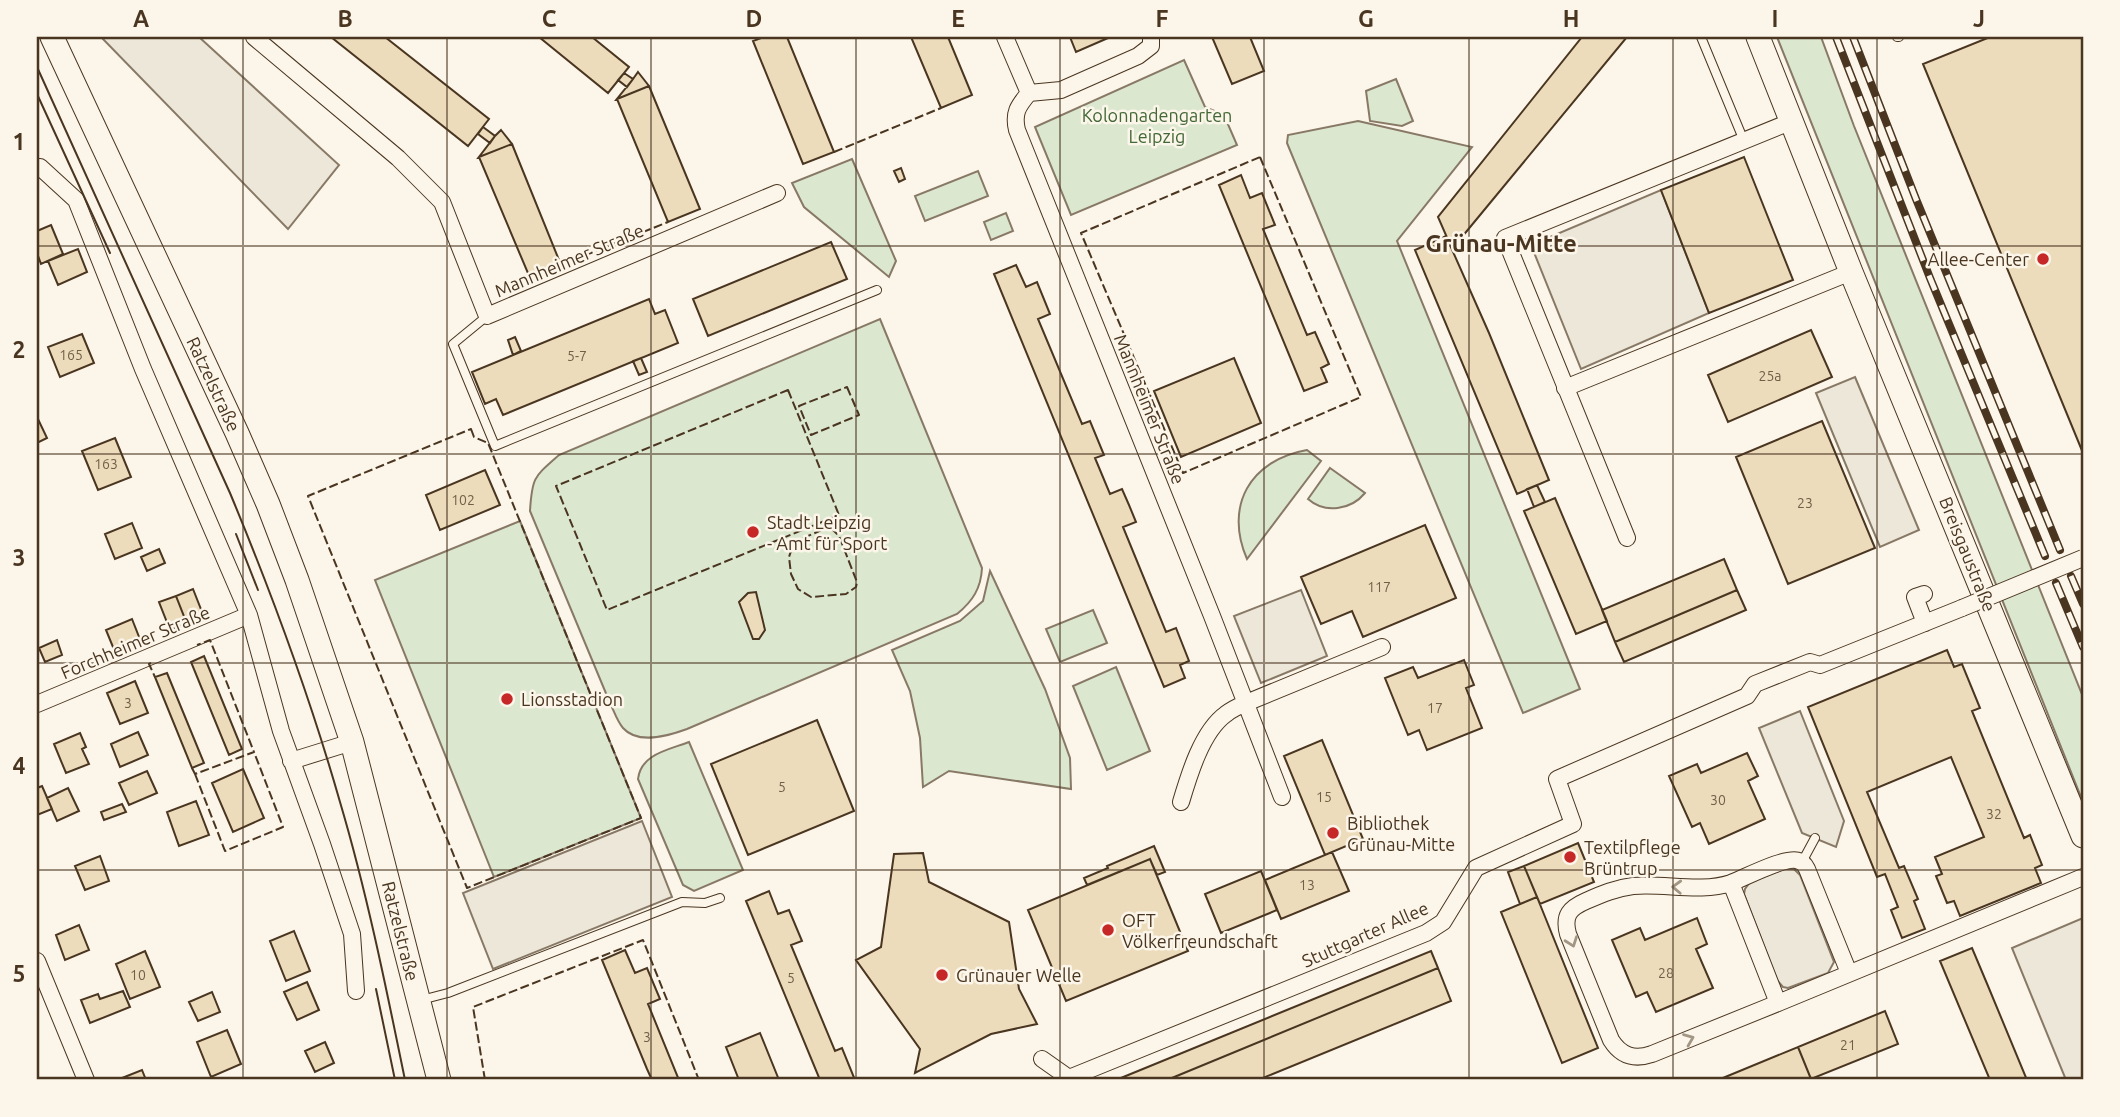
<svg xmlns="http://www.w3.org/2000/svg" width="2120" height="1117" font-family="Ubuntu,sans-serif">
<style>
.green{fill:#dce7d0;stroke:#887966;stroke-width:2}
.parking{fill:#ede7d9;stroke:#887966;stroke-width:2}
.building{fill:#ecdcbc;stroke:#4a3520;stroke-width:2}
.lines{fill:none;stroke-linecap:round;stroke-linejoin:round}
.lane-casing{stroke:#4a3520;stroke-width:10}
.street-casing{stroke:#4a3520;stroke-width:18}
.secondary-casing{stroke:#4a3520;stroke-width:25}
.lane{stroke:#fbf6e9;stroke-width:8}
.street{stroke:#fbf6e9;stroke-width:16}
.secondary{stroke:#fbf6e9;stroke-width:23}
.tram{stroke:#4a3520;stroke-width:2}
.rail-casing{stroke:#4a3520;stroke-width:8}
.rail{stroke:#fbf6e9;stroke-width:5;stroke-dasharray:16;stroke-linecap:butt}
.street-bridge-casing{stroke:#4a3520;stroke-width:18;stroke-linecap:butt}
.street-bridge{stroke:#fbf6e9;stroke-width:16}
.fence{stroke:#4a3520;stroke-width:2;stroke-dasharray:9 3.5;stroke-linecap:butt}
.oneway{stroke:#a29684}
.grid{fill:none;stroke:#4a3520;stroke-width:2;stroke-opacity:0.55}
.poi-dot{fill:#c62828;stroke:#fbf6e9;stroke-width:2.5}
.labels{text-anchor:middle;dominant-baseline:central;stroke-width:5;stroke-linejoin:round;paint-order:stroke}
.number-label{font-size:14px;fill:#725f47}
.park-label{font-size:18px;fill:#436837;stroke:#fbf6e9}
.poi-label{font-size:18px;fill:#4a3520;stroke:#fbf6e9;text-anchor:start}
.street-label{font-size:18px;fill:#4a3520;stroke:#fbf6e9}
.district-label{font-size:24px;font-weight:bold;fill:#4a3520;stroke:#fbf6e9}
.neatline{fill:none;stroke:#4a3520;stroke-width:2.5}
.grid-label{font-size:23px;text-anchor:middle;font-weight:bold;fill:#4a3520}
</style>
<rect width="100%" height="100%" fill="#fbf6e9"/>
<path class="green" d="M1777,37H1821L1854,126L2083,697V802Z
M1184,60L1205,107L1224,115L1237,145L1071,215L1035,127Z
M1396,79L1413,121L1402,126L1370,121L1366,91Z
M1358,121L1472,147L1397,241L1580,689L1523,713L1287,143L1288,135Z
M852,159L896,261L889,277L804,207L792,183Z
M978,171L988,196L925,221L915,196Z
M1006,213L1013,231L991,240L984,222Z
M880,319L982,568C981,588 973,601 957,614L687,729C668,736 638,745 623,728C617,721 614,711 610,703L530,511C532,477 534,477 559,455Z
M1307,450L1321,461L1247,559C1224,506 1250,460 1307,450Z
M1330,468L1365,493C1351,510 1325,514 1308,499Z
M520,521L641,818L494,877L375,580Z
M990,571L1045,689L1070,758L1071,789L949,771L923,787L920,738L910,691L892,650L960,621L983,601Z
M1093,610L1107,643L1060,662L1046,629Z
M1116,667L1150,751L1107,770L1073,686Z
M689,742L743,870L694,891L683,885L638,779C641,754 668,750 689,742Z"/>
<path class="parking" d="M101,37H199L339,165L288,229Z
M1661,190L1709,313L1581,369L1531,245Z
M1855,377L1919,530L1880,547L1816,393Z
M1301,590L1327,656L1261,683L1234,616Z
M1800,711L1844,821L1836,847L1802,833L1759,728Z
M642,821L672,897L493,969L463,893Z
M1784,869H1794L1800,875L1834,962L1828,973L1788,988L1783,987L1777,980L1744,894L1745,889L1750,882Z
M2083,918V1080H2066L2012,948Z"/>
<path class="building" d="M331,37H385L489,119L468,146Z
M539,37H592L629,67L608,93Z
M764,37H787L834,152L803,164L753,41Z
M911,37H948L972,95L941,108Z
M1070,37H1108V38L1076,52Z
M1212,37H1250L1264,71L1232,84Z
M1582,37H1627L1452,249L1438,217Z
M1990,37H2083V453L1923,64Z
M638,72L649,86L617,99L633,79Z
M624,73L633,79L627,87L618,80Z
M649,86L700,209L668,222L617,99Z
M483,127L495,136L490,143L478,134Z
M501,130L512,144L479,157L495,136Z
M512,144L561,265L530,278L479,157Z
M1744,157L1793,280L1709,313L1661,190Z
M901,168L905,179L899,182L894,171Z
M1241,175L1250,198L1262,193L1275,225L1263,229L1307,335L1315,332L1329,364L1321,368L1327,382L1304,391L1219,185Z
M51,225L63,254L41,264L37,253V231Z
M1446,236L1489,333L1549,480L1517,494L1415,250Z
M831,242L847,279L708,336L693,299Z
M78,249L87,272L58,285L48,261Z
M1016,265L1026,287L1037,282L1050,314L1038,319L1082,424L1090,421L1104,455L1095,458L1110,494L1122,489L1129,505L1136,522L1123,527L1166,632L1176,628L1189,661L1180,665L1185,678L1164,687L994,274Z
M649,299L655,314L665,310L678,343L503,415L496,399L485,404L472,372Z
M1811,330L1832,377L1728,422L1708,375Z
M82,334L94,363L60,377L48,347Z
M515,337L521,351L513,355L508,340Z
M641,358L647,372L639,375L633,361Z
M1234,358L1261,423L1181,457L1154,391Z
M37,417L47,438L37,443Z
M1822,421L1875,548L1788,584L1736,457Z
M115,438L131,477L98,490L82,451Z
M485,470L500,505L440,530L426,495Z
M1537,485L1545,502L1534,507L1527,489Z
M1555,498L1607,621L1576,634L1524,511Z
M132,523L142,548L115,559L105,534Z
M1425,525L1456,598L1363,637L1352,611L1321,624L1301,577Z
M159,549L165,563L147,571L141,557Z
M1724,559L1737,590L1615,642L1602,610Z
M193,589L204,617L187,624L176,596Z
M1737,590L1746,610L1624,662L1615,642Z
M756,592L765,630L759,639H753L739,602L748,593Z
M176,596L187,624L170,630L159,602Z
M132,619L141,642L115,652L106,630Z
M57,640L62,655L45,662L39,648Z
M1947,650L1954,667L1962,664L1980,708L1972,711L2024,838L2030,835L2042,865L2035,868L2041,883L1960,916L1954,901L1947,903L1936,876L1942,874L1935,857L1984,837L1951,757L1867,792L1899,868L1904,866L1918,899L1914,901L1925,929L1902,938L1891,910L1898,907L1885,874L1877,877L1808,707Z
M204,656L242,749L229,755L191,662Z
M1464,660L1474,685L1466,688L1482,728L1427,750L1419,730L1408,735L1385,678L1413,667L1418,678Z
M167,673L204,763L192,768L155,677Z
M135,681L148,713L120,724L107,693Z
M817,720L854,811L748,855L711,764Z
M138,732L148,755L120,767L111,744Z
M80,733L86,747L82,749L89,764L66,773L54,744Z
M1322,740L1363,839L1325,855L1284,756Z
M1747,753L1758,776L1748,781L1765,819L1709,844L1700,823L1692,827L1669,776L1697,764L1701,773Z
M243,769L264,818L233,832L212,783Z
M147,771L157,793L129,805L119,783Z
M42,786L52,809L37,815V788Z
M68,788L79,811L57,821L47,798Z
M196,801L209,835L179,846L167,812Z
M122,804L126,812L104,820L101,812Z
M1578,843L1594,882L1540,904L1524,866Z
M1154,846L1165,872L1157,875L1150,859L1087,885L1084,878L1108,868L1107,866Z
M1332,852L1349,891L1281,919L1265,880Z
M923,853L929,882L1009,922L1019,989L1037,1024L991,1034L915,1073L920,1049L856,960L881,947L894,854Z
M100,856L109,881L85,890L75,866Z
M1150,859L1188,951L1066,1001L1028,910Z
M1524,866L1537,897L1520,904L1508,872Z
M1261,871L1277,910L1221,933L1205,894Z
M769,891L778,914L789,910L802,941L791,945L835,1051L842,1048L855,1080H820L746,901Z
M1537,897L1598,1048L1562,1063L1501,912Z
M1697,918L1707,944L1696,949L1713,988L1656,1012L1647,992L1636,997L1612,940L1640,928L1645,940Z
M79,925L89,950L65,960L56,935Z
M294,931L310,971L286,981L270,941Z
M1972,948L1988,986L2027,1080H1990L1940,961Z
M625,950L635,973L647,968L660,999L648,1004L679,1080H652L647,1069L602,960Z
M145,951L160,987L130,999L116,964Z
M1431,951L1438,968L1167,1080H1116Z
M1438,968L1451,1001L1258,1080H1167Z
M307,982L319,1010L297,1020L284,992Z
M123,991L130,1007L90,1023L81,1000L98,994L100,999Z
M212,992L220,1012L198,1021L189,1002Z
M1885,1011L1898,1044L1811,1079L1798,1047Z
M227,1030L241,1064L211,1077L197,1042Z
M760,1033L779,1080H739L726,1047Z
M325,1042L334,1063L315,1072L305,1051Z
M1798,1047L1811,1079L1718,1080Z
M142,1070L146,1080H117Z"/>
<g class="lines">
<defs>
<path id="lane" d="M1701,37L1744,141
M1897,37H1899
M487,316L453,344L495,446L877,290
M1802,862L1815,838
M421,1000L448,993L682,902L705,903L720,898"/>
<path id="street" d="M254,37L398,158L442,202L487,316L777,193
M1005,37L1029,93
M1151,37V46L1138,56L1061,90L1029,93C1018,106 1013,113 1017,130L1212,616L1282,797
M40,167L76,200L143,369L249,615L281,731L322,844L352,934L356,991
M1565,388L1851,272
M1627,538L1505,238L1790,122
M1924,594L1915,597L1925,623
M37,704L249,615
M291,761L352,742
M1181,802C1189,775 1202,731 1226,714C1232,709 1239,706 1246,703L1382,647
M1731,883C1700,893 1665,883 1633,886C1616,888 1602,894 1586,901C1570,908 1563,915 1568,934L1611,1040C1621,1056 1634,1060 1652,1054L1778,1003
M37,961L86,1080
M1849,973L1807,869C1805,865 1803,862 1799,861C1788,855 1744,878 1731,883L1778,1003L2083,877
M1042,1059L1069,1078L1426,933L1443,922L1476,868L1573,824L1557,779L1747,696L1755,684L1810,662L1820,665L1962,608"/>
<path id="secondary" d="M52,37L237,433L268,504L297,580L352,742L439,1080
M1758,37L1851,272L2083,836"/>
</defs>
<use href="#lane" class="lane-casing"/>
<use href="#street" class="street-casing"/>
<use href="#secondary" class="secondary-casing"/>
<use href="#lane" class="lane"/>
<use href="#street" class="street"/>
<use href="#secondary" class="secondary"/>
<path class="tram" d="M37,67L230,493C272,594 310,697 340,802C367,893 386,987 405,1080
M37,94L110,253
M236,534L258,590
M376,989L395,1080"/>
<defs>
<path id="rail" d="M1836,37L1930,278L2045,556
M1853,37L1916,199L2060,550
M2071,576L2083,604
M2056,583L2083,647"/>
</defs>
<use href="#rail" class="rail-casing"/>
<use href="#rail" class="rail"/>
<defs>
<path id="street-bridge" d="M1962,608L2083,558"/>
</defs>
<use href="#street-bridge" class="street-bridge-casing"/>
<use href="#street-bridge" class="street-bridge"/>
<path class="fence" d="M834,152L941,108
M1260,157L1361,397L1183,473L1081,233Z
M561,265L668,222
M847,387L859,415L811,435L799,406Z
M788,390L839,515L607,610L556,486Z
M471,429L474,437L488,443L641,818L467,888L308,496Z
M831,528L839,536L857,582L856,587L846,594L811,597L798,589L791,574L789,557L794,542L824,529Z
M151,663L149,664L155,677
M192,768L195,774L254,752L210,640L197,645
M195,774L225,851L283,827L254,752
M485,1080L473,1007L643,940L699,1080"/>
</g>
<defs><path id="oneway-chevron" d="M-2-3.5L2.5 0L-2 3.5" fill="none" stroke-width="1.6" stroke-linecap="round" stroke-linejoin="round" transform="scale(1.75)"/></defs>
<g class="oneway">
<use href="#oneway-chevron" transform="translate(1677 887) rotate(-178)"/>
<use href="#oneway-chevron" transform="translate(1572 942) rotate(70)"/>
<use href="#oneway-chevron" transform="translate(1689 1039) rotate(-22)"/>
</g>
<path class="grid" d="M243,37V1080M447,37V1080M651,37V1080M856,37V1080M1060,37V1080M1264,37V1080M1469,37V1080M1673,37V1080M1877,37V1080M37,246H2083M37,454H2083M37,663H2083M37,870H2083"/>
<g class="poi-dot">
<circle cx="2043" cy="259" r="7"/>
<circle cx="753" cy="532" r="7"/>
<circle cx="507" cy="699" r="7"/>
<circle cx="1333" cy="833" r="7"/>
<circle cx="1570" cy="857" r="7"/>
<circle cx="1108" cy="930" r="7"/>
<circle cx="942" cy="975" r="7"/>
</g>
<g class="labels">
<g class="number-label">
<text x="71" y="355">165</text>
<text x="577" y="356">5-7</text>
<text x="1770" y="376">25a</text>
<text x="106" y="464">163</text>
<text x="463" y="500">102</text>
<text x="1805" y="503">23</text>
<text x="1379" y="587">117</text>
<text x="128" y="703">3</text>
<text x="1435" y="708">17</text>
<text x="782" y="787">5</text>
<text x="1324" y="797">15</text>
<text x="1718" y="800">30</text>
<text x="1994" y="814">32</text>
<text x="1307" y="885">13</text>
<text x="1666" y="973">28</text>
<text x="138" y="975">10</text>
<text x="791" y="978">5</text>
<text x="647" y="1037">3</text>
<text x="1848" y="1045">21</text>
</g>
<g class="park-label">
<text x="1157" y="115">Kolonnadengarten<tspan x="1157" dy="21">Leipzig</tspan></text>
</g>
<g class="poi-label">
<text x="2029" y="259" text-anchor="end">Allee-Center</text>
<text x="767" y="522">Stadt Leipzig<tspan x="767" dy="21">- Amt für Sport</tspan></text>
<text x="521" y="699">Lionsstadion</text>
<text x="1347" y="823">Bibliothek<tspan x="1347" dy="21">Grünau-Mitte</tspan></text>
<text x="1584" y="847">Textilpflege<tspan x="1584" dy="21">Brüntrup</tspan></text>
<text x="1122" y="920">OFT<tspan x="1122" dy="21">Völkerfreundschaft</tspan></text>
<text x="956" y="975">Grünauer Welle</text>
</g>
<g class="street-label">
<text transform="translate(569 260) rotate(-23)">Mannheimer Straße</text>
<text transform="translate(214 384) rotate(65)">Ratzelstraße</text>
<text transform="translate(1150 409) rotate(68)">Mannheimer Straße</text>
<text transform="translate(1968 554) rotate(68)">Breisgaustraße</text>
<text transform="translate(135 642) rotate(-23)">Forchheimer Straße</text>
<text transform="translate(401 931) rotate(76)">Ratzelstraße</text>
<text transform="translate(1365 934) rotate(-24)">Stuttgarter Allee</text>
</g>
<g class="district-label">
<text x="1501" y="243">Grünau-Mitte</text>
</g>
</g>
<rect width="2120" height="1117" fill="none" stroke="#fbf6e9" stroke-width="77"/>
<rect x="38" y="38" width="2044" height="1040" class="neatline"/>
<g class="grid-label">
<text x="141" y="27">A</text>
<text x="345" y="27">B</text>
<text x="549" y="27">C</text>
<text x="754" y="27">D</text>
<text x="958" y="27">E</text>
<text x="1162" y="27">F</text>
<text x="1366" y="27">G</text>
<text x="1571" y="27">H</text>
<text x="1775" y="27">I</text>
<text x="1979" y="27">J</text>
<text x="19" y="150">1</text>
<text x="19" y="358">2</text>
<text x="19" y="566">3</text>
<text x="19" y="774">4</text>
<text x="19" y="982">5</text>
</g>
</svg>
